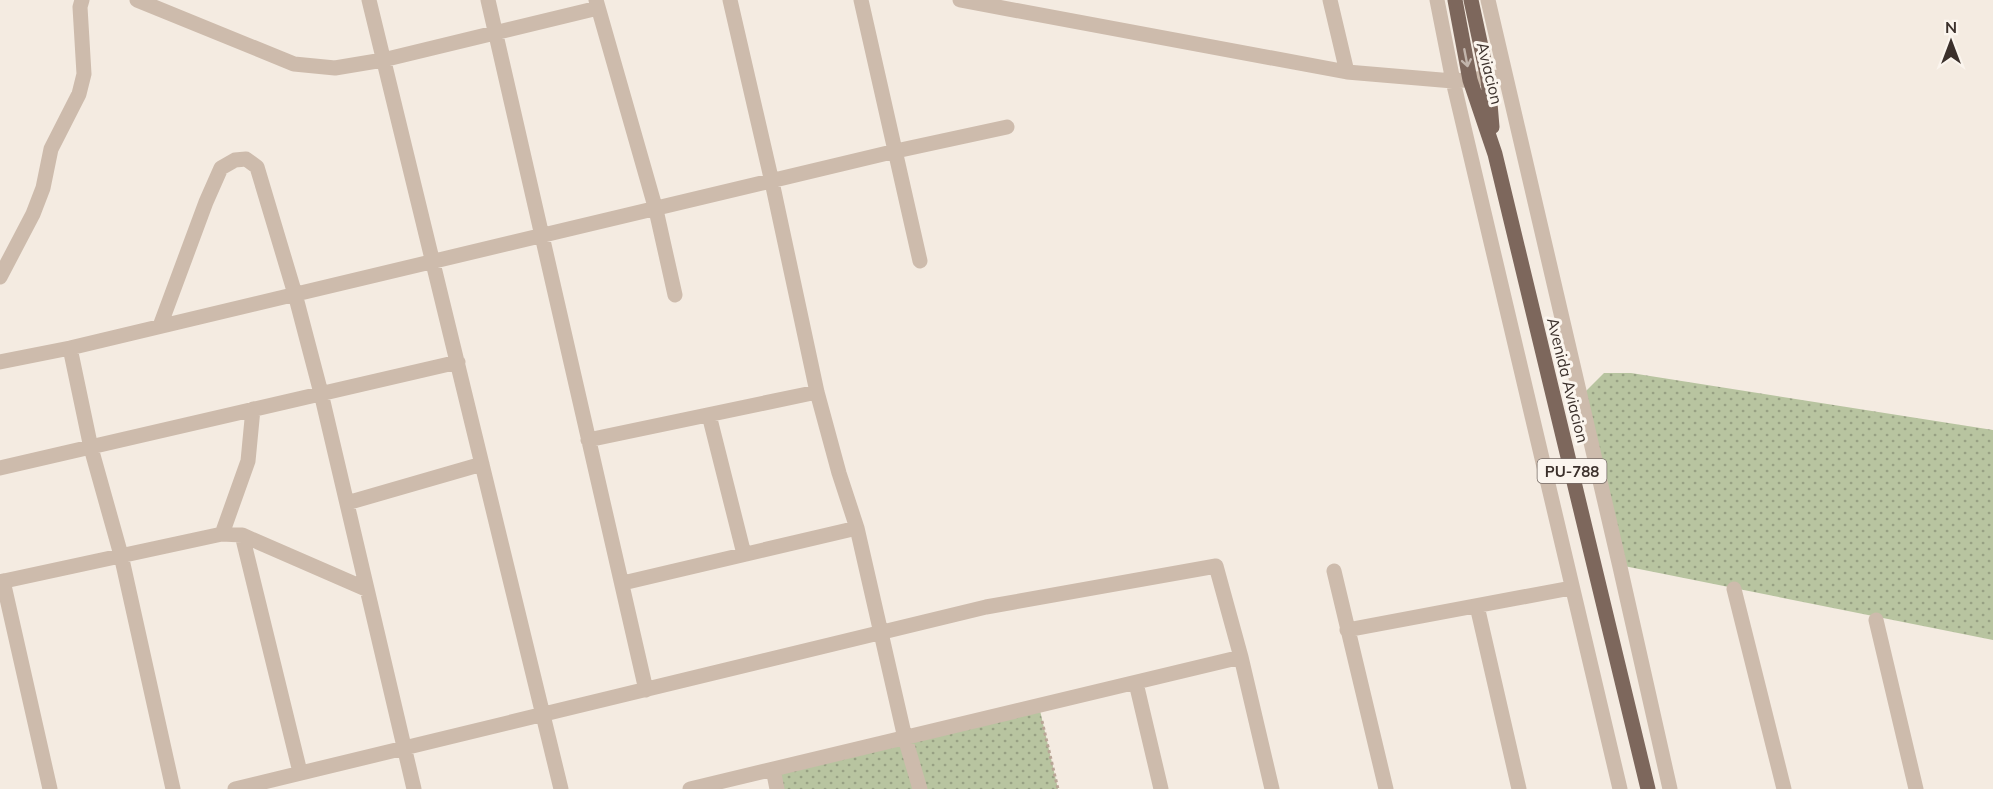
<svg xmlns="http://www.w3.org/2000/svg" width="1993" height="789" font-family="Mulish,sans-serif">
<style>
.grass{fill:url(#grass-dots)}
.lines{fill:none;stroke-linecap:round;stroke-linejoin:round}
.path{stroke:#b9a596;stroke-width:3;stroke-dasharray:3 3;stroke-linecap:butt}
.minor{stroke:#cdbbac;stroke-width:15}
.major{stroke:#7d675c;stroke-width:15}
.oneway{stroke:#c2b5ac}
.labels{text-anchor:middle;dominant-baseline:central;stroke-width:6;stroke-linejoin:round;paint-order:stroke}
.shield{fill:#fbf5ee;stroke:#756b66;stroke-width:1.5}
.shield-label{font-size:15px;font-weight:bold;fill:#3b302b}
.street-label{font-size:16px;fill:#3b302b;stroke:#fbf5ee}
</style>
<defs>
<pattern id="grass-dots" width="8" height="8" patternUnits="userSpaceOnUse" patternTransform="scale(1.5)"><rect width="8" height="8" fill="#b8c4a0"/><path d="M2 2h.1M6 6h.1" fill="none" stroke="#97a083" stroke-width="1.8" stroke-linecap="round"/></pattern>
</defs>
<rect width="100%" height="100%" fill="#f4ebe1"/>
<path class="grass" d="M1604,373H1631L1993,430V640L1619,565L1576,401Z
M1039,706L1058,789H777L773,769Z"/>
<g class="lines">
<path class="path" d="M1042,721L1058,789"/>
<path class="minor" d="M137,0L294,64L335,68L383,60L598,8
M369,0L561,789
M488,0L646,690
M596,0L656,210L675,295
M730,0L772,182L817,392L839,473L857,528L905,738L920,789
M861,0L920,261
M960,0L1347,72L1453,81L1499,77
M1330,0L1347,72
M1437,0L1453,81L1620,789
M1488,0L1620,567L1670,789
M0,277L33,214L43,188L51,149L79,94L84,74L80,7L82,0
M160,326L206,202L221,168L235,160L246,159L257,167L295,294L321,393L414,789
M70,348L91,448L121,555L173,789
M0,362L70,348L896,151L1007,127
M709,415L744,554
M588,440L817,392
M0,468L458,362
M347,503L482,464
M222,534L248,461L253,409
M242,535L300,772
M1334,571L1386,789
M3,581L50,789
M0,582L222,534L242,535L366,589
M623,583L857,528
M1734,589L1784,789
M1477,606L1519,789
M1876,620L1916,789
M1347,630L1571,588
M1136,683L1161,789
M773,769L777,789
M235,789L986,607L1216,566L1241,657L1272,789
M690,789L1241,657"/>
<path class="major" d="M1455,0L1470,80L1495,154L1648,789
M1471,0L1488,79L1492,127"/>
</g>
<defs><path id="oneway-shaft" d="M-6 0H5M1.5-3L5.5 0L1.5 3" fill="none" stroke-width="1.6" stroke-linecap="round" stroke-linejoin="round" transform="scale(1.5)"/></defs>
<use class="oneway" href="#oneway-shaft" transform="translate(1466 58) rotate(79)"/>
<g class="labels">
<rect class="shield" x="1537.5" y="459" width="69" height="24" rx="4.5"/>
<g class="shield-label">
<text x="1572" y="471">PU-788</text>
</g>
<g class="street-label">
<text transform="translate(1490 73) rotate(76)">Aviacion</text>
<text transform="translate(1568 380) rotate(76)">Avenida Aviacion</text>
</g>
</g>
<g transform="translate(1951 42)" stroke="#fbf5ee" stroke-width="4.5" paint-order="stroke">
<path d="M0-4.5L10 22L0 15L-10 22Z" fill="#3b302b"/>
<text y="-9" font-size="16" font-weight="bold" text-anchor="middle" fill="#3b302b">N</text>
</g>
</svg>
